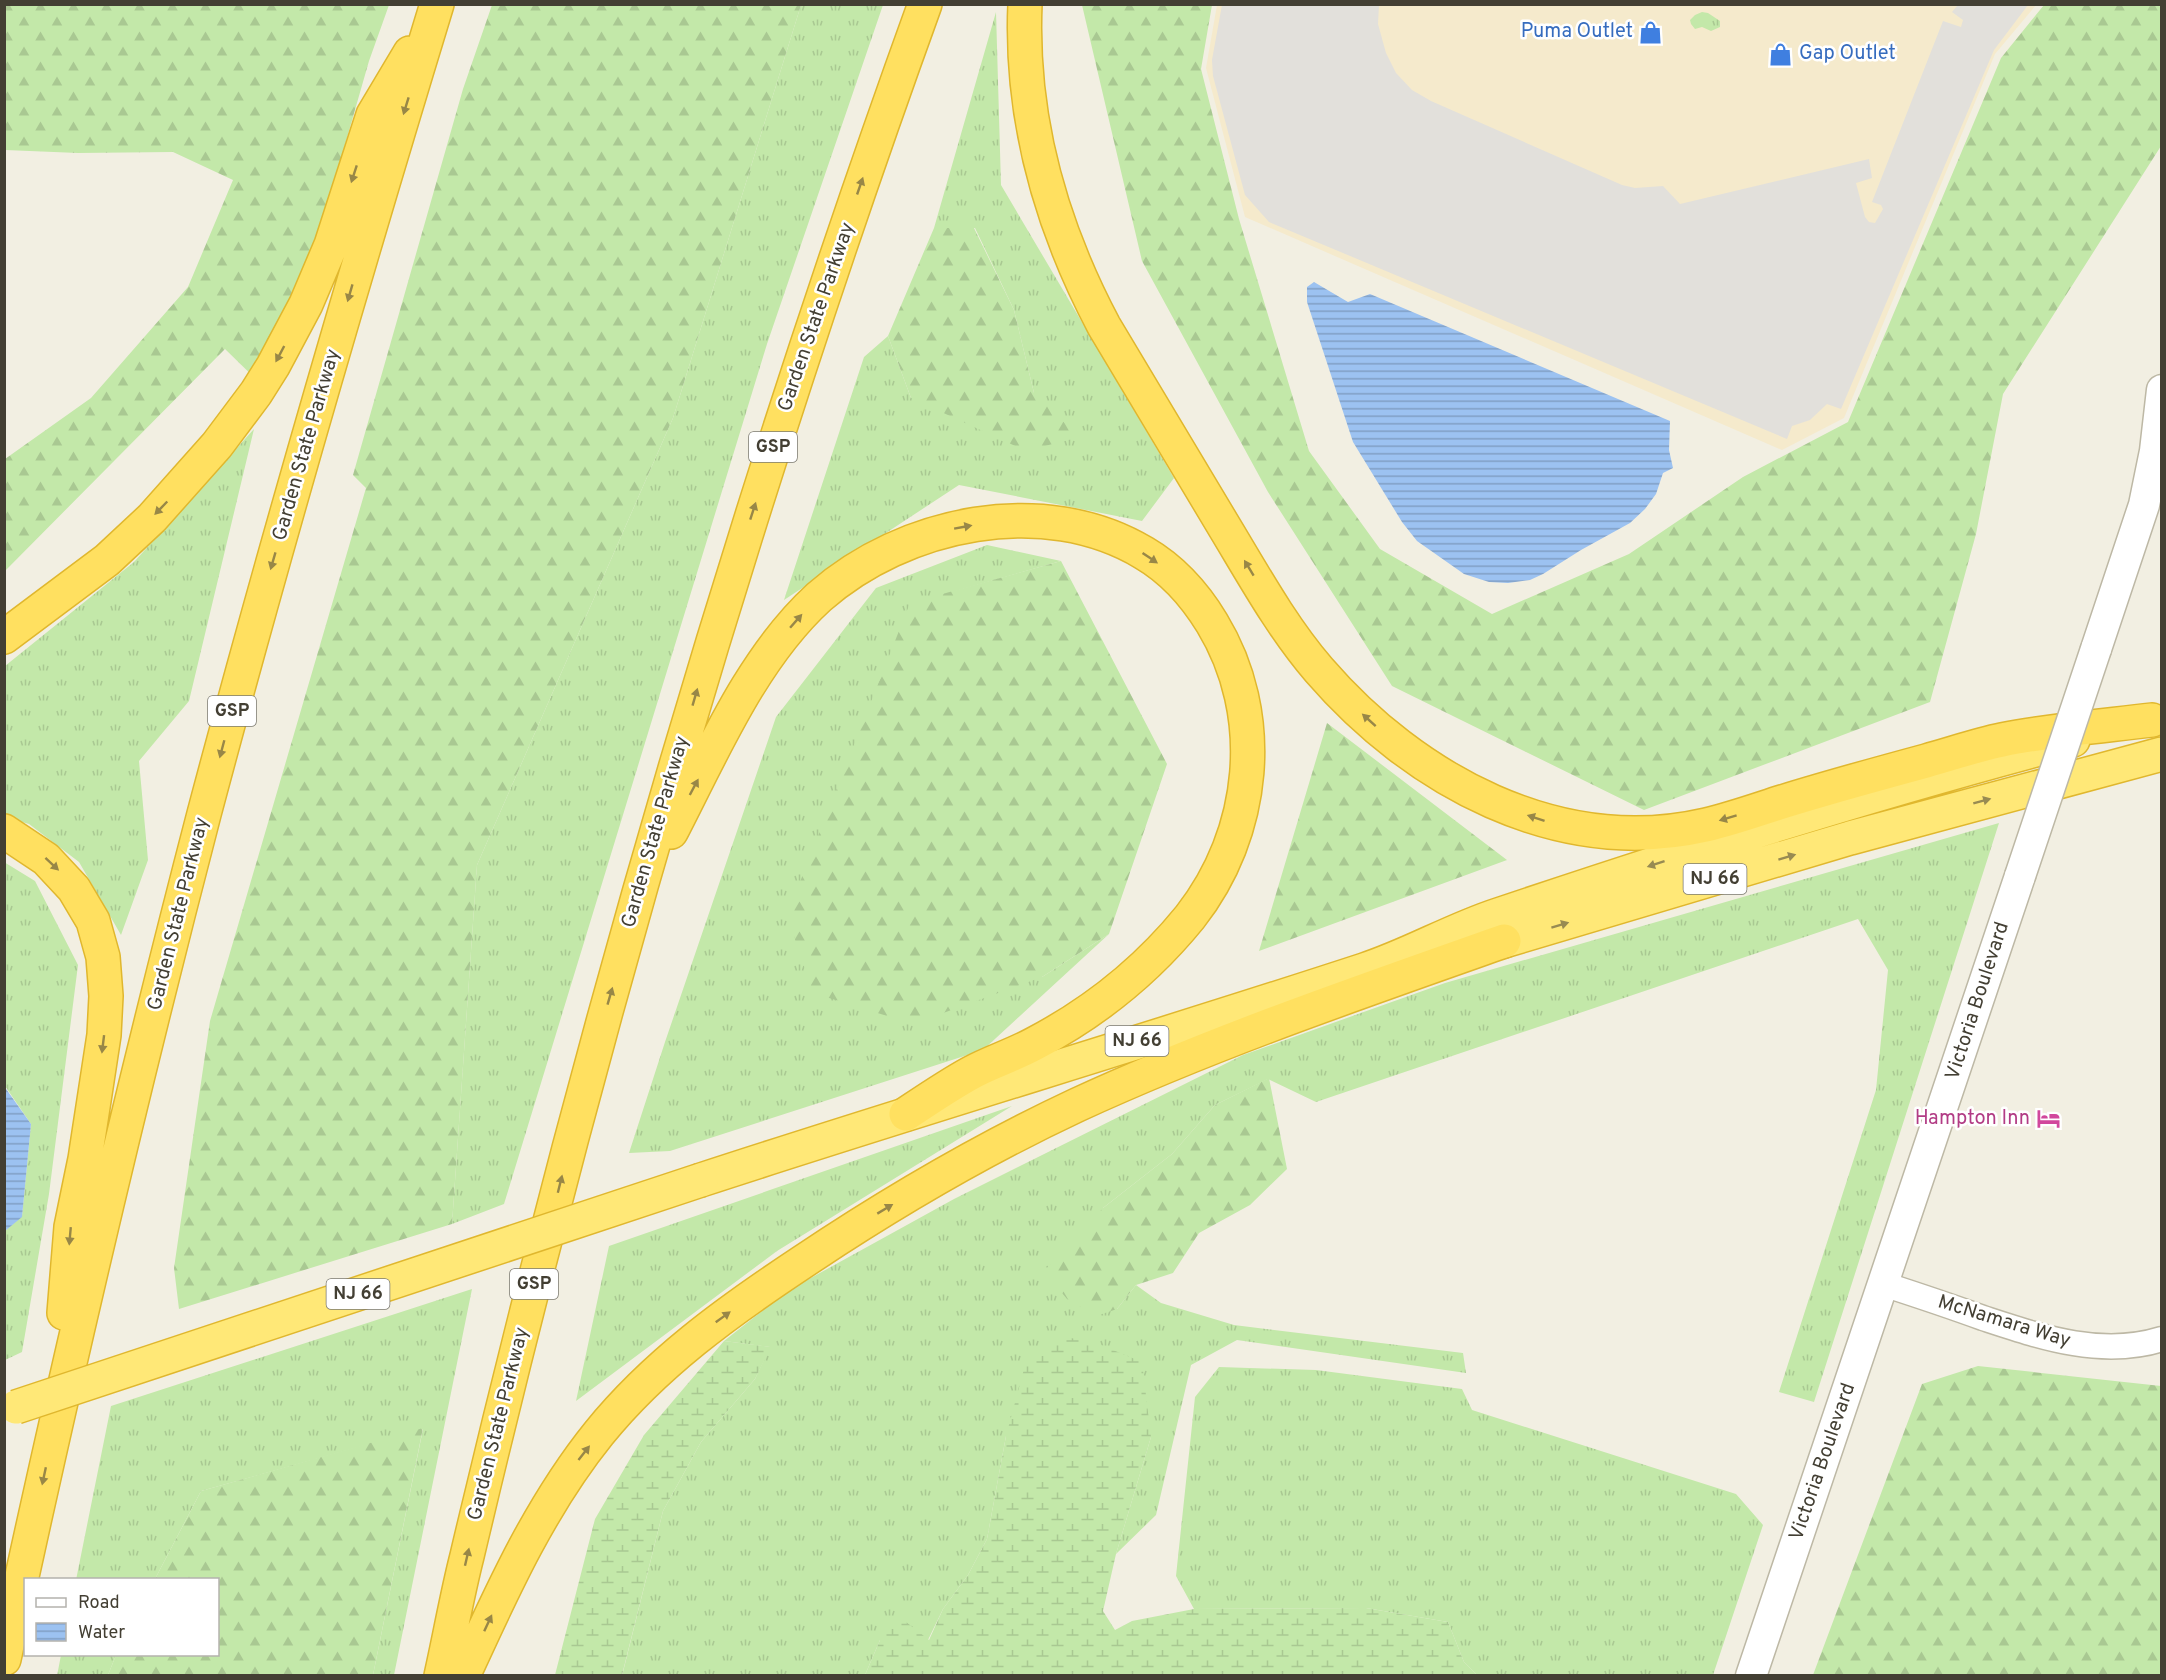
<svg xmlns="http://www.w3.org/2000/svg" width="2166" height="1680" font-family="Overpass,sans-serif">
<style>
.commercial{fill:#f5eacc}
.grass{fill:url(#grass-tufts)}
.forest{fill:url(#forest-firs)}
.wetland{fill:url(#wetland-marsh)}
.parking{fill:#e2e0db}
.water{fill:url(#water-rules)}
.lines{fill:none;stroke-linecap:round;stroke-linejoin:round}
.minor-casing{stroke:#bdb8a5;stroke-width:27}
.tertiary-casing{stroke:#bdb8a5;stroke-width:33}
.trunk-casing{stroke:#e0b72e;stroke-width:36}
.motorway-casing{stroke:#e0b72e;stroke-width:36}
.minor{stroke:#fff;stroke-width:24}
.tertiary{stroke:#fff;stroke-width:30}
.trunk{stroke:#ffe877;stroke-width:33}
.motorway{stroke:#ffe060;stroke-width:33}
.tertiary-bridge-casing{stroke:#bdb8a5;stroke-width:33;stroke-linecap:butt}
.trunk-bridge-casing{stroke:#e0b72e;stroke-width:36;stroke-linecap:butt}
.tertiary-bridge{stroke:#fff;stroke-width:30}
.trunk-bridge{stroke:#ffe877;stroke-width:33}
.oneway{fill:#988747}
.oneway2{fill:#988b52}
.labels{text-anchor:middle;dominant-baseline:central;stroke-width:5;stroke-linejoin:round;paint-order:stroke}
.shield{fill:#fff;stroke:#7b7970;stroke-width:1.5}
.shield-label{font-size:18px;font-weight:bold;fill:#433f33}
.shop-label{font-size:20px;fill:#366cbe;stroke:#fff;text-anchor:end}
.street-label{font-size:20px;fill:#433f33;stroke:#fff}
.hotel-label{font-size:20px;fill:#b23c85;stroke:#fff;text-anchor:end}
</style>
<defs>
<pattern id="grass-tufts" width="24" height="20" patternUnits="userSpaceOnUse" patternTransform="scale(1.5)"><rect width="24" height="20" fill="#c3e8a9"/><path d="M3 7l-1-3M5 7V3M7 7l1-3M15 17l-1-3M17 17v-4M19 17l1-3" fill="none" stroke="#a9c892"/></pattern>
<pattern id="forest-firs" width="22" height="20" patternUnits="userSpaceOnUse" patternTransform="scale(1.5)"><rect width="22" height="20" fill="#c3e8a9"/><path d="M5 1l3.5 6h-7zM16 11l3.5 6h-7z" fill="#a9c892"/></pattern>
<pattern id="wetland-marsh" width="20" height="14" patternUnits="userSpaceOnUse" patternTransform="scale(1.5)"><rect width="20" height="14" fill="#c3e8a9"/><path d="M1 5h8M5 5V1M11 12h8M15 12V8" fill="none" stroke="#a9c892"/></pattern>
<pattern id="water-rules" width="6" height="5" patternUnits="userSpaceOnUse" patternTransform="scale(1.5)"><rect width="6" height="5" fill="#9cc2f1"/><path d="M0 2.5h6" fill="none" stroke="#819fc4"/></pattern>
</defs>
<rect width="100%" height="100%" fill="#f2efe2"/>
<path class="commercial" d="M1217,5H2036L1995,54L1844,418L1782,450L1245,217L1206,68Z"/>
<path class="grass" d="M801,5H883L767,344L504,1204L452,1224L477,865L673,418Z
M996,12L1001,185L1174,478L1142,521L959,485L784,600L864,357L888,336L911,398L1034,393L1014,310L975,228H934Z
M1702,12L1708,13L1720,21V27L1711,31L1702,27L1695,29L1691,24L1690,20L1695,15Z
M254,429L189,701L139,761L148,860L121,935L79,862L29,824L5,817V666L134,562Z
M987,545L1061,561L910,604L1042,977L1109,934L983,1050L670,1151L629,1153L665,1042L776,717L876,588Z
M1999,823L1814,1402L1779,1392L1876,1090L1888,970L1858,919L1316,1102L1268,1079L1215,1105L1172,1154L1103,1208L1117,1309L1136,1285L1161,1303L1234,1325L1463,1353L1466,1373L1237,1340L1191,1365L1156,1515L1116,1554L1151,1437L1006,1436L987,1539L968,1575L943,1609L928,1640H880L865,1675L622,1676L663,1511L701,1442L755,1379L770,1347L724,1341L789,1290L954,1199L1243,1055L1445,983Z
M4,862L35,881L78,965L49,1194L22,1352L5,1360V1231L22,1216L31,1124L5,1086Z
M1012,1106L777,1251L576,1401L609,1246Z
M472,1289L394,1675H373L423,1429L201,1491L155,1579L76,1580L111,1406Z
M1219,1367L1316,1370L1462,1389L1472,1410L1736,1494L1763,1525L1713,1675H1477L1464,1662L1448,1622L1366,1608L1194,1609L1176,1576L1195,1397Z
M61,1655H116L108,1675L57,1676Z"/>
<path class="forest" d="M5,5H389L369,61L273,396L225,349L5,571V459L91,398L188,287L233,180L173,152L78,153L5,150Z
M492,5H801L673,418L477,865L452,1224L179,1309L174,1268L210,1021L366,488L353,475L463,89Z
M1082,5H1212L1201,69L1239,219L1309,451L1380,549L1492,614L1629,554L1743,477L1848,422L2001,58L2044,5H2161V146L2003,394L1976,534L1930,702L1644,810L1392,686L1268,492L1142,261Z
M934,228H974L1014,310L1034,393L1079,437L1026,451L911,398L888,336Z
M1061,561L1167,764L1109,934L1042,977L913,1024L813,993L787,915L910,603Z
M1327,723L1507,860L1259,951Z
M1269,1078L1287,1169L1250,1205L1199,1233L1173,1273L1136,1285L1117,1309L1096,1316L1067,1299L1044,1271L1103,1208L1172,1154L1215,1105Z
M1978,1366L2161,1386V1675H1813L1922,1384Z
M423,1428L373,1675H108L116,1655L218,1654V1580L155,1579L201,1491Z"/>
<path class="wetland" d="M1066,1337L1096,1343L1142,1362L1151,1437L1116,1554L1103,1611L1115,1630L1132,1621L1194,1609L1366,1608L1448,1622L1464,1662L1477,1675H865L880,1640L901,1618L929,1640L943,1609L968,1575L987,1539L1006,1436L1027,1358Z
M724,1341L771,1347L755,1379L701,1442L663,1511L622,1675H555L595,1519L644,1435Z"/>
<path class="parking" d="M1222,5H1379L1378,24L1386,53L1396,73L1412,90L1431,101L1622,185L1635,188L1663,186L1680,204L1869,159L1872,178L1856,183L1865,217L1869,222L1875,223L1883,209L1881,205L1872,202L1943,21L1961,27L1963,20L1952,12L1958,5H2028L1994,50L1841,409L1827,404L1810,420L1792,426L1787,439L1269,222L1245,195L1213,76L1212,60Z"/>
<path class="water" d="M1314,282L1348,302L1370,294L1670,421L1669,450L1673,468L1663,473L1656,494L1645,509L1630,523L1581,550L1543,574L1530,580L1508,583L1489,582L1464,574L1417,541L1402,522L1353,442L1307,302V287Z
M4,1086L31,1124L22,1217L5,1231Z"/>
<g class="lines">
<defs>
<path id="minor" d="M1883,1284C1917,1295 1950,1306 1983,1318C2041,1337 2101,1358 2162,1339"/>
<path id="tertiary" d="M2096,649L2144,505L2155,451L2162,390
M1751,1676L2020,876"/>
<path id="trunk" d="M1477,947L1504,941L1850,838L2162,754
M701,1180C921,1108 1144,1042 1364,970C1410,955 1452,930 1498,915C1688,851 1879,791 2073,740"/>
<path id="motorway" d="M1025,4C1020,118 1051,226 1104,326C1144,393 1184,460 1225,528C1254,576 1282,627 1319,670C1414,780 1558,859 1706,825C1732,819 1757,810 1782,802C1830,787 1878,774 1926,761C1952,754 1977,745 2002,740C2051,730 2102,726 2152,720
M4,637L107,560L152,518L217,445L256,393L273,366L306,304L331,245L373,115L410,53
M4,831L46,859L74,889L93,921L103,957L106,996L104,1035L85,1159L71,1227L64,1313
M671,832C712,753 752,658 819,597C904,522 1044,493 1144,553C1173,570 1195,595 1212,623C1268,715 1256,833 1190,917C1147,970 1095,1012 1034,1044C1014,1055 991,1062 971,1073C949,1085 927,1100 906,1114
M4,1659C65,1376 131,1094 204,814C276,543 355,273 437,4
M441,1676C450,1636 457,1595 467,1556C591,1031 741,512 925,4
M463,1676C502,1591 540,1506 599,1433C655,1364 727,1312 801,1263C889,1204 981,1150 1077,1105C1216,1041 1360,992 1504,941"/>
</defs>
<use href="#minor" class="minor-casing"/>
<use href="#tertiary" class="tertiary-casing"/>
<use href="#trunk" class="trunk-casing"/>
<use href="#motorway" class="motorway-casing"/>
<use href="#minor" class="minor"/>
<use href="#tertiary" class="tertiary"/>
<use href="#trunk" class="trunk"/>
<use href="#motorway" class="motorway"/>
<defs>
<path id="tertiary-bridge" d="M2020,876L2096,649"/>
<path id="trunk-bridge" d="M16,1407L701,1180"/>
</defs>
<use href="#tertiary-bridge" class="tertiary-bridge-casing"/>
<use href="#trunk-bridge" class="trunk-bridge-casing"/>
<use href="#tertiary-bridge" class="tertiary-bridge"/>
<use href="#trunk-bridge" class="trunk-bridge"/>
</g>
<defs><path id="oneway-solid" d="M-6-.8H1V-3.2L6.5 0L1 3.2V.8H-6Z" transform="scale(1.5)"/></defs>
<g class="oneway">
<use href="#oneway-solid" transform="translate(406 106) rotate(107)"/>
<use href="#oneway-solid" transform="translate(354 174) rotate(108)"/>
<use href="#oneway-solid" transform="translate(860 186) rotate(-71)"/>
<use href="#oneway-solid" transform="translate(350 293) rotate(106)"/>
<use href="#oneway-solid" transform="translate(280 354) rotate(118)"/>
<use href="#oneway-solid" transform="translate(161 508) rotate(134)"/>
<use href="#oneway-solid" transform="translate(753 511) rotate(-72)"/>
<use href="#oneway-solid" transform="translate(963 527) rotate(-10)"/>
<use href="#oneway-solid" transform="translate(1150 558) rotate(34)"/>
<use href="#oneway-solid" transform="translate(273 561) rotate(106)"/>
<use href="#oneway-solid" transform="translate(1249 568) rotate(-121)"/>
<use href="#oneway-solid" transform="translate(796 621) rotate(-49)"/>
<use href="#oneway-solid" transform="translate(695 697) rotate(-74)"/>
<use href="#oneway-solid" transform="translate(1369 720) rotate(-138)"/>
<use href="#oneway-solid" transform="translate(222 749) rotate(105)"/>
<use href="#oneway-solid" transform="translate(694 787) rotate(-62)"/>
<use href="#oneway-solid" transform="translate(1536 818) rotate(-162)"/>
<use href="#oneway-solid" transform="translate(1728 818) rotate(163)"/>
<use href="#oneway-solid" transform="translate(52 864) rotate(43)"/>
<use href="#oneway-solid" transform="translate(610 996) rotate(-74)"/>
<use href="#oneway-solid" transform="translate(103 1044) rotate(97)"/>
<use href="#oneway-solid" transform="translate(560 1184) rotate(-76)"/>
<use href="#oneway-solid" transform="translate(885 1209) rotate(-31)"/>
<use href="#oneway-solid" transform="translate(70 1236) rotate(95)"/>
<use href="#oneway-solid" transform="translate(723 1317) rotate(-36)"/>
<use href="#oneway-solid" transform="translate(584 1453) rotate(-52)"/>
<use href="#oneway-solid" transform="translate(44 1476) rotate(102)"/>
<use href="#oneway-solid" transform="translate(467 1557) rotate(-77)"/>
<use href="#oneway-solid" transform="translate(488 1623) rotate(-65)"/>
</g>
<g class="oneway2">
<use href="#oneway-solid" transform="translate(1982 801) rotate(-15)"/>
<use href="#oneway-solid" transform="translate(1787 857) rotate(-17)"/>
<use href="#oneway-solid" transform="translate(1656 864) rotate(162)"/>
<use href="#oneway-solid" transform="translate(1560 925) rotate(-17)"/>
</g>
<defs>
<symbol id="shop-bare" viewBox="-9 -9 18 18"><path d="M-5-2.5h2.3a2.7 3.5 0 0 1 5.4 0H5L5.5 6h-11ZM-1.5-2.5h3a1.5 2.3 0 0 0-3 0Z" fill="#3f7fe0" stroke="#fff" stroke-width="2.5" paint-order="stroke"/></symbol>
<symbol id="hotel-bare" viewBox="-9 -9 18 18"><path d="M-6-4.5h1.5V1H6V5H4.5V3h-9V5H-6ZM-4 0a1.8 1.8 0 1 1 3.6 0ZM.5 0V-2.5h3Q6-2.5 6 0Z" fill="#d1479c" stroke="#fff" stroke-width="2.5" paint-order="stroke"/></symbol>
</defs>
<g fill-rule="evenodd">
<use href="#shop-bare" x="1634" y="16" width="33" height="33"/>
<use href="#shop-bare" x="1764" y="38" width="33" height="33"/>
<use href="#hotel-bare" x="2032" y="1102" width="33" height="33"/>
</g>
<g class="labels">
<g class="shield">
<rect x="749" y="432" width="48" height="30" rx="4.5"/>
<rect x="208" y="696" width="48" height="30" rx="4.5"/>
<rect x="1683.5" y="864" width="63" height="30" rx="4.5"/>
<rect x="1105.5" y="1026" width="63" height="30" rx="4.5"/>
<rect x="510" y="1269" width="48" height="30" rx="4.5"/>
<rect x="326.5" y="1279" width="63" height="30" rx="4.5"/>
</g>
<g class="shield-label">
<text x="773" y="447">GSP</text>
<text x="232" y="711">GSP</text>
<text x="1715" y="879">NJ 66</text>
<text x="1137" y="1041">NJ 66</text>
<text x="534" y="1284">GSP</text>
<text x="358" y="1294">NJ 66</text>
</g>
<g class="shop-label">
<text x="1633" y="32">Puma Outlet</text>
<text x="1799" y="54" text-anchor="start">Gap Outlet</text>
</g>
<g class="street-label">
<text transform="translate(817 317) rotate(-71)">Garden State Parkway</text>
<text transform="translate(307 445) rotate(-74)">Garden State Parkway</text>
<text transform="translate(656 832) rotate(-74)">Garden State Parkway</text>
<text transform="translate(179 914) rotate(-76)">Garden State Parkway</text>
<text transform="translate(1978 1001) rotate(-72)">Victoria Boulevard</text>
<text transform="translate(2004 1322) rotate(17)">McNamara Way</text>
<text transform="translate(499 1424) rotate(-76)">Garden State Parkway</text>
<text transform="translate(1823 1462) rotate(-71)">Victoria Boulevard</text>
</g>
<g class="hotel-label">
<text x="2030" y="1119">Hampton Inn</text>
</g>
</g>
<rect width="2166" height="1680" fill="none" stroke="#433f33" stroke-width="12"/>
<rect x="24" y="1578" width="195" height="78" fill="#ffffff" stroke="#b4b2ad" stroke-width="1.5"/>
<rect x="36" y="1598" width="30" height="9" fill="#ffffff" stroke="#b4b2ad" stroke-width="1.5"/>
<text x="78" y="1608" font-size="18" fill="#433f33">Road</text>
<rect x="36" y="1623" width="30" height="18" fill="url(#water-rules)" stroke="#b4b2ad" stroke-width="1.5"/>
<text x="78" y="1638" font-size="18" fill="#433f33">Water</text>
</svg>
